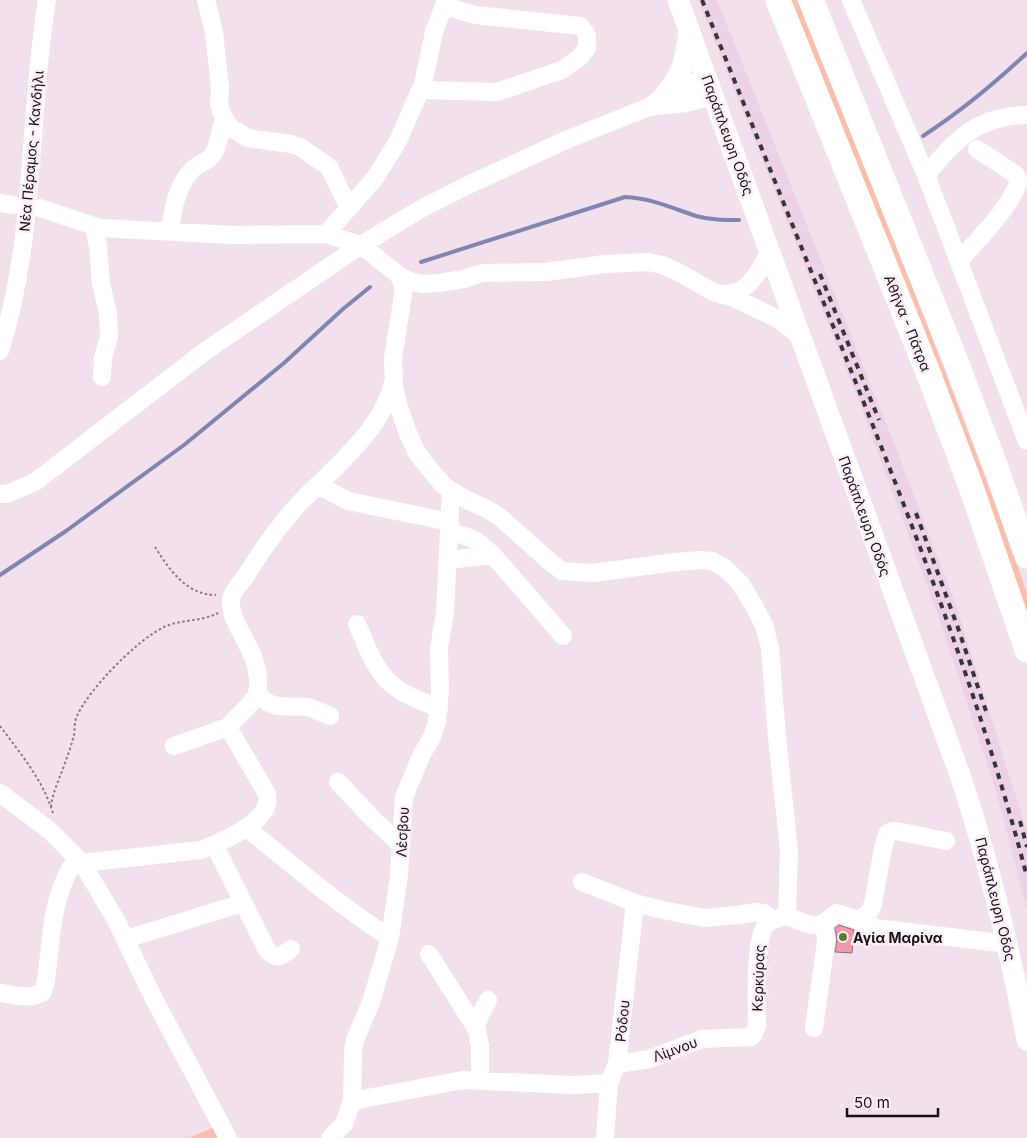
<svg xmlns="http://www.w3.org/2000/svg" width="1027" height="1138" font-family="Inter,sans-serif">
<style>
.built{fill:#ecd2e4}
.green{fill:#fabead}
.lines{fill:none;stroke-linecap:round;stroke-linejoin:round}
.stream{stroke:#8185b1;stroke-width:4}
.building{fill:#f299ab;stroke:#897478}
.path{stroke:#867982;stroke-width:2;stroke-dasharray:2.5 2.5;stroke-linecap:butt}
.minor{stroke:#fff;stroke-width:18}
.major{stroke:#fff;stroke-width:21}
.highway{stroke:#fff;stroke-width:25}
.rail{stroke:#3c3339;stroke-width:4;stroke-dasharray:6 6;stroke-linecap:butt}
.poi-dot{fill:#627a2c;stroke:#feeff9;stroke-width:2}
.labels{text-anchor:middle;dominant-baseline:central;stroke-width:5;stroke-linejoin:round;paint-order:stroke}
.street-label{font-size:14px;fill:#171015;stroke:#feeff9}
.poi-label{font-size:14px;font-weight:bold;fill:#171015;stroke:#feeff9;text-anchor:start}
</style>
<rect width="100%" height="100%" fill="#f3e0ed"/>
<path class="built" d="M698,0H717L894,443L957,608L1027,832V910L996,791L939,618L858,399Z"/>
<path class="green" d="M790,0H797C876,197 957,393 1027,593V613Z
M219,1125L225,1138H189Z"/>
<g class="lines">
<path class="stream" d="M923,136C960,112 995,83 1027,53
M421,262L625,197C651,198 672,208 696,216C710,220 724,220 739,220
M0,575L66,531L184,445L284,363L343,309L370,287"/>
</g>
<path class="building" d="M839,925L854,930L852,953L835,952L837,940L835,928Z"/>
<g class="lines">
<path class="path" d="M155,547C169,569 186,595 216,595
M0,726C20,753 43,780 53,813
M51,807C53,789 62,774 67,757C70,750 72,742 74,735C75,729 74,722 77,716C89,689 137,640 164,627C181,619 201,622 218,613"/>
<path class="minor" d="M206,0L214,32L220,88L219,103L221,111L227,123L233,129L248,138L291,144L300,147L329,167L349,208
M851,0L926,175L1027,441
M420,90L497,92L562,70L580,57L587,48V35L580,26L475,15L445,6
M649,107L686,103L714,96
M926,175C957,139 976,116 1027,115
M0,203L13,205
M40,208L100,228L232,235L326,234L361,245L400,276L411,282L424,284L439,283L464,279L482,273L546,272L605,264L648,262L662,265L680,273L713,292L732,297L749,305L778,319L799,335
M94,226L98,247L101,283L108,314L109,336L103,358L102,377
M170,231C173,209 176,186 193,169C199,163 209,162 214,153C219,143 221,129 224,118
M326,234L375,178L398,141L423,84L434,32L446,0
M959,261C979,238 1009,210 1019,181L1015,174L977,149
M400,276L404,289L393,358L394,386L399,407L408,433L416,451L423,461L443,485L465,499L487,509L501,518L549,561L562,571L593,573L676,562L700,560L712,561L725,568L740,583L753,604L764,625L770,648L777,737L789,850L787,916
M722,295C728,293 734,293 739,291C753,284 762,266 769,253
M0,351C36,238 28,116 47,0
M318,485L348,501L450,522
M0,494H7L35,482L204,352L361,245L419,210L466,186L566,140L649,107L664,96L688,84L708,79
M449,532C470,536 478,540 493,555L563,636
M448,560L493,555
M357,624C368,649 376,675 399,690C411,698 426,702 439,709
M257,693C271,711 287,705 306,707C314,708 322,713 330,716
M228,727C235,718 255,702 257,693C260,681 256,662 251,652C245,637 226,613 232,596C235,588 243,581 247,574C262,550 277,528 296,507C329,471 382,432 393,383
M338,782L373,819L400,844
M0,793L49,830L82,863L116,920L153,997L228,1138
M246,827C293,866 339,905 390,938
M215,846L267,950C278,961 280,956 291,949
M582,882L635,903L658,909L704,918L738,915L757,912L764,913L772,920
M787,916C798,920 812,929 824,923C829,920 832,916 837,913L858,920L876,928L1008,944
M858,920L869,913L873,904C875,894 884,836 888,833C890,831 894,831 896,831L946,841
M126,939L243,903
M429,954L477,1030L480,1046V1080
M0,993C15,995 30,1000 43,992L46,981C51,943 51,901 71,867L82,863L201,850C218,844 257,826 265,809C268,804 268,800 267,794L228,727L174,746
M475,1026L488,1000
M814,1028L826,941L825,931L820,924
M617,1064L649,1059L702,1039L751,1037L754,1033L757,1026C757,1007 754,938 766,925C771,919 779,918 787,916
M352,1101L462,1080L572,1085L609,1083
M330,1138L344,1124L349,1110L352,1101L353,1052L355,1040L371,1002L390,938L399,875L404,797L422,754L432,737L437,722L440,690L439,648L445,613L451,490
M605,1138L609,1083L617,1064L635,903"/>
<path class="major" d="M678,0L960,775C989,862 1010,950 1027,1040
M664,96C685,71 684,63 689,32"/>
<path class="highway" d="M778,0L927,370L970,484L1027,650
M811,0L955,359L998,473L1027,556"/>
<path class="rail" d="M702,0C750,119 798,239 846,358C914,528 981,699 1027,877
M820,274L879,420
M916,513L958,628L986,711
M1020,821L1027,847"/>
</g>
<circle class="poi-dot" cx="843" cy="937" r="5"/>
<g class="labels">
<g class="street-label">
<text transform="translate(728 135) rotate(70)">Παράπλευρη Οδός</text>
<text transform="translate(31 151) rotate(-85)">Νέα Πέραμος - Κανδήλι</text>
<text transform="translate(908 323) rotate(68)">Αθήνα - Πάτρα</text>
<text transform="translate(865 516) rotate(70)">Παράπλευρη Οδός</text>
<text transform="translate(402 832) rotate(-87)">Λέσβου</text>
<text transform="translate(996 899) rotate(76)">Παράπλευρη Οδός</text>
<text transform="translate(758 978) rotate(-88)">Κερκύρας</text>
<text transform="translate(622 1021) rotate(-84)">Ρόδου</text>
<text transform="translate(675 1049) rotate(-20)">Λίμνου</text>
</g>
<g class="poi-label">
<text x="853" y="937">Αγία Μαρίνα</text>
</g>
</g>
<path d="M847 1108v8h91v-8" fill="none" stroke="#171015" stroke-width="2.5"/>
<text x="854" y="1108" font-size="15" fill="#171015" stroke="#feeff9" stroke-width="4" paint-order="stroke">50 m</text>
</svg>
